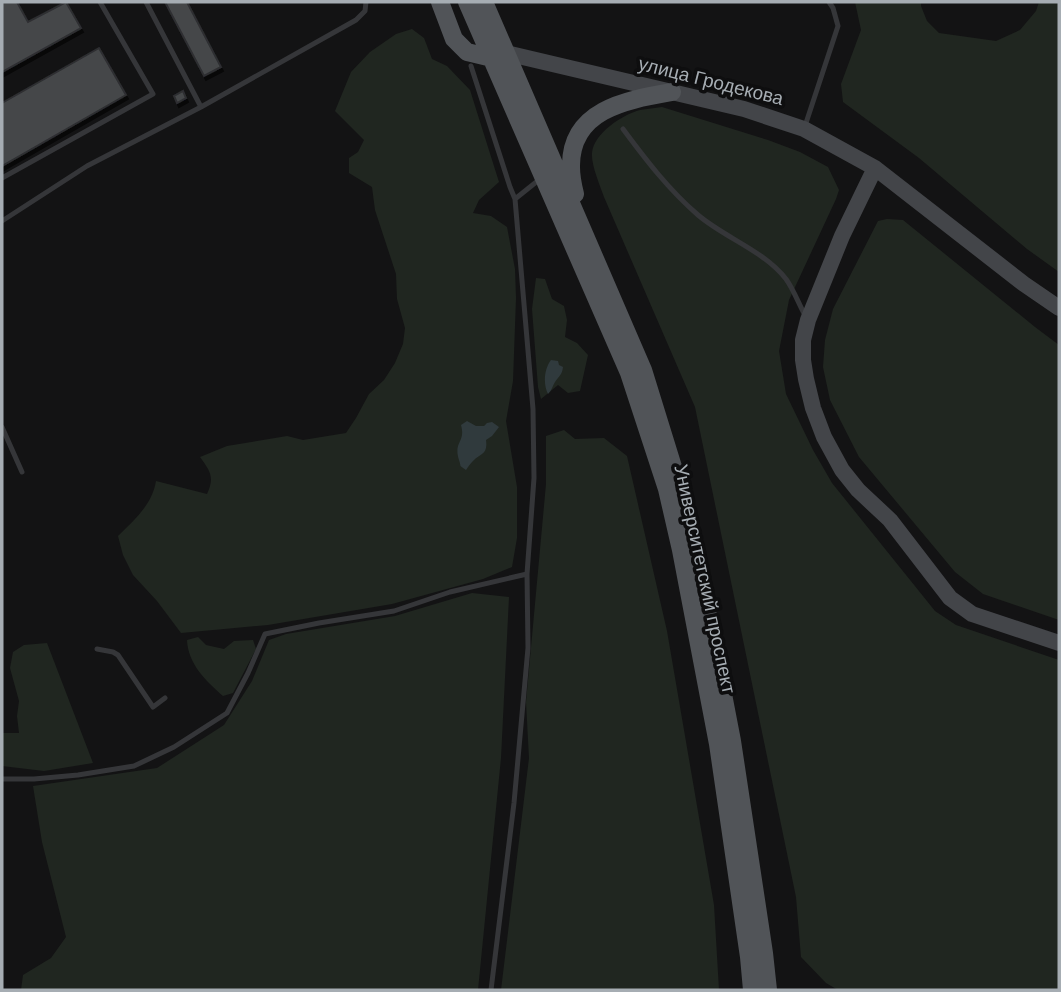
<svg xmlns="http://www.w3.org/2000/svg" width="1061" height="992" font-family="Helvetica,sans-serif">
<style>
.green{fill:#202620}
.water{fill:#303a3d}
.building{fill:#454749;stroke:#2d2e30;stroke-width:2;filter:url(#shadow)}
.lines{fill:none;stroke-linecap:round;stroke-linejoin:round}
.service{stroke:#353639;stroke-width:5}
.secondary{stroke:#434549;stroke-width:16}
.primary{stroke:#515458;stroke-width:18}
.labels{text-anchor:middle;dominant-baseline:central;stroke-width:7;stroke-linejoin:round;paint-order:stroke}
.street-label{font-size:19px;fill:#a6adb3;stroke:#0e0e0f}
</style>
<defs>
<filter id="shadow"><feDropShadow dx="2" dy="4" stdDeviation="0" flood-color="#0009"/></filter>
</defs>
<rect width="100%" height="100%" fill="#131314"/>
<path class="green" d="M855,2H921V6L927,21L939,33L996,41L1020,30L1036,11L1039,2H1059V272L1027,249L919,158L843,102L841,84L861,30Z
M412,29L424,38L432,59L447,66L470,90L499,182L479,200L473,213L491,216L507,227L515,269L516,298L513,381L506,421L517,487V538L512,567L483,579L392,604L268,625L181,633L157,601L133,575L123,555L118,536C135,519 152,505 156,481L207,494C215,477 210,471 200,457L227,446L287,436L303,440L346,433L356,418L369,394L384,380L395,363L403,344L405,328L397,299L396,274L375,210L372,187L349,173V158L358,152L364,140L335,111L351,72L370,52L396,34Z
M662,107L768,140L800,152L828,167L839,190L836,199L789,300L779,351L786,394L813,450L832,483L935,611L956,625L1059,660V990H838L826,983L801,957L796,897L695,407L604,197C600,185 591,165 592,153C594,133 622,115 640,110C647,109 655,108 662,107Z
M887,219L903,220L1035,327L1059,345V620L983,594L955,572L859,457L830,400L823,367L825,340L833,309L878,221Z
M536,278L545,279L552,299L564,306L567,320L565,337L577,343L588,355L580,391L568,393L558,385L541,399L538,387L532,309Z
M564,430L575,439L604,438L627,456L667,631L714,905L719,990H501L529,758L526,702L546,484V436Z
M472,593L509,597L501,758L478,990H21L23,975L51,958L66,937L42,842L33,786L157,768L224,725L252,681L269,640L286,634L395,616Z
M198,637L206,645L224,649L234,641L253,640L256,649L233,693L223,696C206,681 188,664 187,640Z
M47,643L93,763L44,771L2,766V733H19L17,716L19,701L10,668L13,652L24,645Z"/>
<path class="water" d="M551,360L558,361L559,365L563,367C562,375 559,376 555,382C552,387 552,390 548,394C543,384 544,369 551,360Z
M467,421L476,426H484L487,423L492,422L499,427L492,436L486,440C488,455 481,453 473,461C470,464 468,467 466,470C458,464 462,469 459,460C453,441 466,443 461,425Z"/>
<path class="building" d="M2,2H17L28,22L66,2L81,28L2,72Z
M165,2H187L221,67L204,76Z
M99,48L126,95L2,166V103Z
M183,91L186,98L177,103L174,96Z"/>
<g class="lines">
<path class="service" d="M471,66L510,187L515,199L533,409L534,478L527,574L528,648L514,803L491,990
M201,107L356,20L365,11L366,2
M805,126L838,26L833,8L829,2
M623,129C646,160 669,190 698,215C725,238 763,250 786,279C794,290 799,305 806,317
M2,178L153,94L100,2
M515,199L540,179
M2,221L87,166L201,107L146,2
M2,427L22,472
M97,649L113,652L118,655L153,707L165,698
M2,779H34L78,775L134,766L174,747L227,713L248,673L265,634L319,623L394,611L450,592L527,574"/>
<path class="secondary" d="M497,56L506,53L744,109L804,129L875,168L1024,284L1059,308
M875,168L842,236L808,320L803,340V360L806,379L813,408L824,437L842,470L858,490L890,520L950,598L972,614L1059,643"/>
<path class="primary" d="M440,2L454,39L467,52L492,58
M467,2L629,373L667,489L681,550L718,744L749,957L752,990
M484,2L643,370L677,480L695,549L732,741L764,953L768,990
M575,194C573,186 571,176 571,167C570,109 627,100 672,92"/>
</g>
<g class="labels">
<g class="street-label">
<text transform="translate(711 81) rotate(14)">улица Гродекова</text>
<text transform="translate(705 579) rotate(78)">Университетский проспект</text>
</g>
</g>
<rect width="1061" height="992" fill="none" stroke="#a6adb3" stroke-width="7"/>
</svg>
